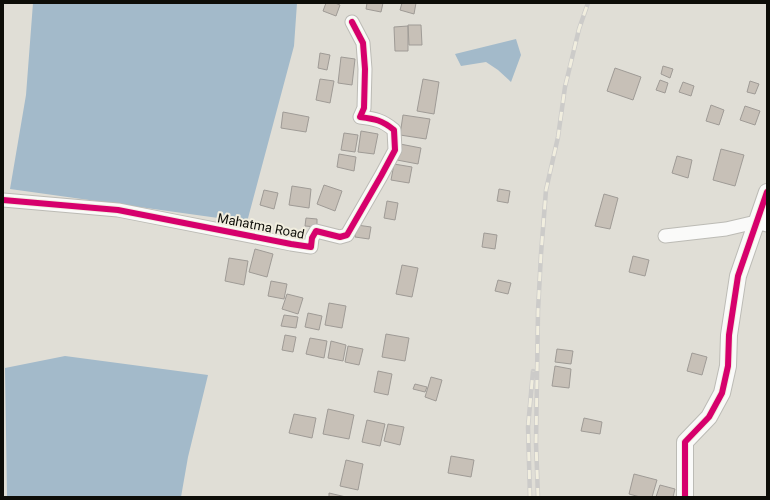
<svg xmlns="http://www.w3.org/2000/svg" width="770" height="500" font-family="Roboto,sans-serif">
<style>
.water{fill:#a3baca}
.building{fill:#c7c0b7;stroke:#9f9b96}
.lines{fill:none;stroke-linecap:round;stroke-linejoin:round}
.minor-casing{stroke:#bcbbb5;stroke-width:15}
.tertiary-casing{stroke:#bcbbb5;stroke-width:18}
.minor{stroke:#fafaf9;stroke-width:13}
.tertiary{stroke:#fafaf9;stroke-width:16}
.rail-casing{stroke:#cccbc9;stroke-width:4.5}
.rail{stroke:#f1eedf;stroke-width:3;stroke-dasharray:9;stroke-linecap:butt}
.cycleway-casing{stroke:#f1eedf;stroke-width:8}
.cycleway{stroke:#d6006c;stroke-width:6}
.labels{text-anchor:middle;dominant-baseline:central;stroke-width:4;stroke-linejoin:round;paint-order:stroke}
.street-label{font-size:13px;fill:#0d0d08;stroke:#f1eedf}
</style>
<rect width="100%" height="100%" fill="#e0ded6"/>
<path class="water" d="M33,3H297L294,46L247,222L10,189L26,95Z
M516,39L521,55L511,82L498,70L486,62L461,66L455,54Z
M65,356L208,375L188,457L181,497H7L5,368Z"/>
<path class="building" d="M326,3H335L340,5L336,16L323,11Z
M367,3H383L381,12L366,9Z
M402,3H416L414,14L400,10Z
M408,25H421L422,45H409Z
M408,26V51H395L394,27Z
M320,53L330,55L327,70L318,68Z
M341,57L355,59L352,85L338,83Z
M663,66L673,69L670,78L661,74Z
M615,68L641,77L633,100L607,91Z
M320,79L334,81L330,103L316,100Z
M423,79L439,82L434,114L417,111Z
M660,80L668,83L665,93L656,90Z
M750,81L759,84L755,94L747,92Z
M683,82L694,86L691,96L679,92Z
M711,105L724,110L719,125L706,121Z
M745,106L760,111L755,125L740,120Z
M283,112L309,117L306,132L281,128Z
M403,115L430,119L426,139L400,135Z
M361,131L378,134L374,154L358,152Z
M344,133L358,135L355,152L341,150Z
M400,144L421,148L418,164L397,160Z
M721,149L744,155L735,186L713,180Z
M339,154L356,157L354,171L337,167Z
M677,156L692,160L688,178L672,173Z
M394,164L412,167L409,183L391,180Z
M324,185L342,191L335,211L317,204Z
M292,186L311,189L309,208L289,205Z
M499,189L510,191L508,203L497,201Z
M264,190L278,193L274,209L260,205Z
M604,194L618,198L610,229L595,226Z
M387,201L398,203L395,220L384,218Z
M306,218L317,219V227L305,226Z
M357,225L371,227L369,239L355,237Z
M484,233L497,235L495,249L482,247Z
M255,249L273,254L267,277L249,272Z
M633,256L649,260L645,276L629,272Z
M229,258L248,261L244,285L225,281Z
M402,265L418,268L412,297L396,294Z
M498,280L511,283L508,294L495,291Z
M271,281L287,284L284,299L268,296Z
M287,294L303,298L298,314L282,309Z
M329,303L346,306L342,328L325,325Z
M308,313L322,316L319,330L305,327Z
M284,315L298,317L296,328L281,326Z
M386,334L409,338L405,361L382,357Z
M285,335L296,337L293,352L282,350Z
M310,338L327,341L324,358L306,354Z
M331,341L346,345L343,361L328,358Z
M348,346L363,349L359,365L345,362Z
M557,349L573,351L571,364L555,362Z
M692,353L707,357L702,375L687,371Z
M555,366L571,369L569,388L552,386Z
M378,371L392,374L388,395L374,392Z
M431,377L442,380L436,401L425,397Z
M415,384L427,387L425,392L413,389Z
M328,409L354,415L349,439L323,434Z
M294,414L316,418L312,438L289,433Z
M584,418L602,422L600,434L581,431Z
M367,420L385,424L380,446L362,442Z
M388,424L404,427L400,445L384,441Z
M451,456L474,460L471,477L448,473Z
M346,460L363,464L358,490L340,486Z
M634,474L657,480L652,497H640L629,494Z
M660,485L675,489L673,497H656Z
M329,493L346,497H329Z"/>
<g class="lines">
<defs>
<path id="minor" d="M3,200L118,210L291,244L311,247L312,238L316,231L340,237L347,235L381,176L395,150L394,130C382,120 375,119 360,117L364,108L365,69L363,43L352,22
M665,236L726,229L756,222L767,225"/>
<path id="tertiary" d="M685,497V442L709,417L722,393L728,366L729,335L738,276L767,192"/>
</defs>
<use href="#minor" class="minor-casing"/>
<use href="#tertiary" class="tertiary-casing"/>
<use href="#minor" class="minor"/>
<use href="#tertiary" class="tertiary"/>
<defs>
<path id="rail" d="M530,497L528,427L533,371
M538,497L536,443L538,311L541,254L546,190L558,137L565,87L579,29L588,3"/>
</defs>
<use href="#rail" class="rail-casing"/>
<use href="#rail" class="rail"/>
<defs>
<path id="cycleway" d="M3,200L118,210L291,244L311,247L312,238L316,231L340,237L347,235L381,176L395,150L394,130C382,120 375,119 360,117L364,108L365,69L363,43L352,22
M685,497V442L709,417L722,393L728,366L729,335L738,276L767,192"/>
</defs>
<use href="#cycleway" class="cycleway-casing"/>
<use href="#cycleway" class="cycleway"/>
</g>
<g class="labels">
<g class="street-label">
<text transform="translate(261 226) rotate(11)">Mahatma Road</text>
</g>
</g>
<rect width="770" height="500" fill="none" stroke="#0d0d08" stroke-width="8"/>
</svg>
